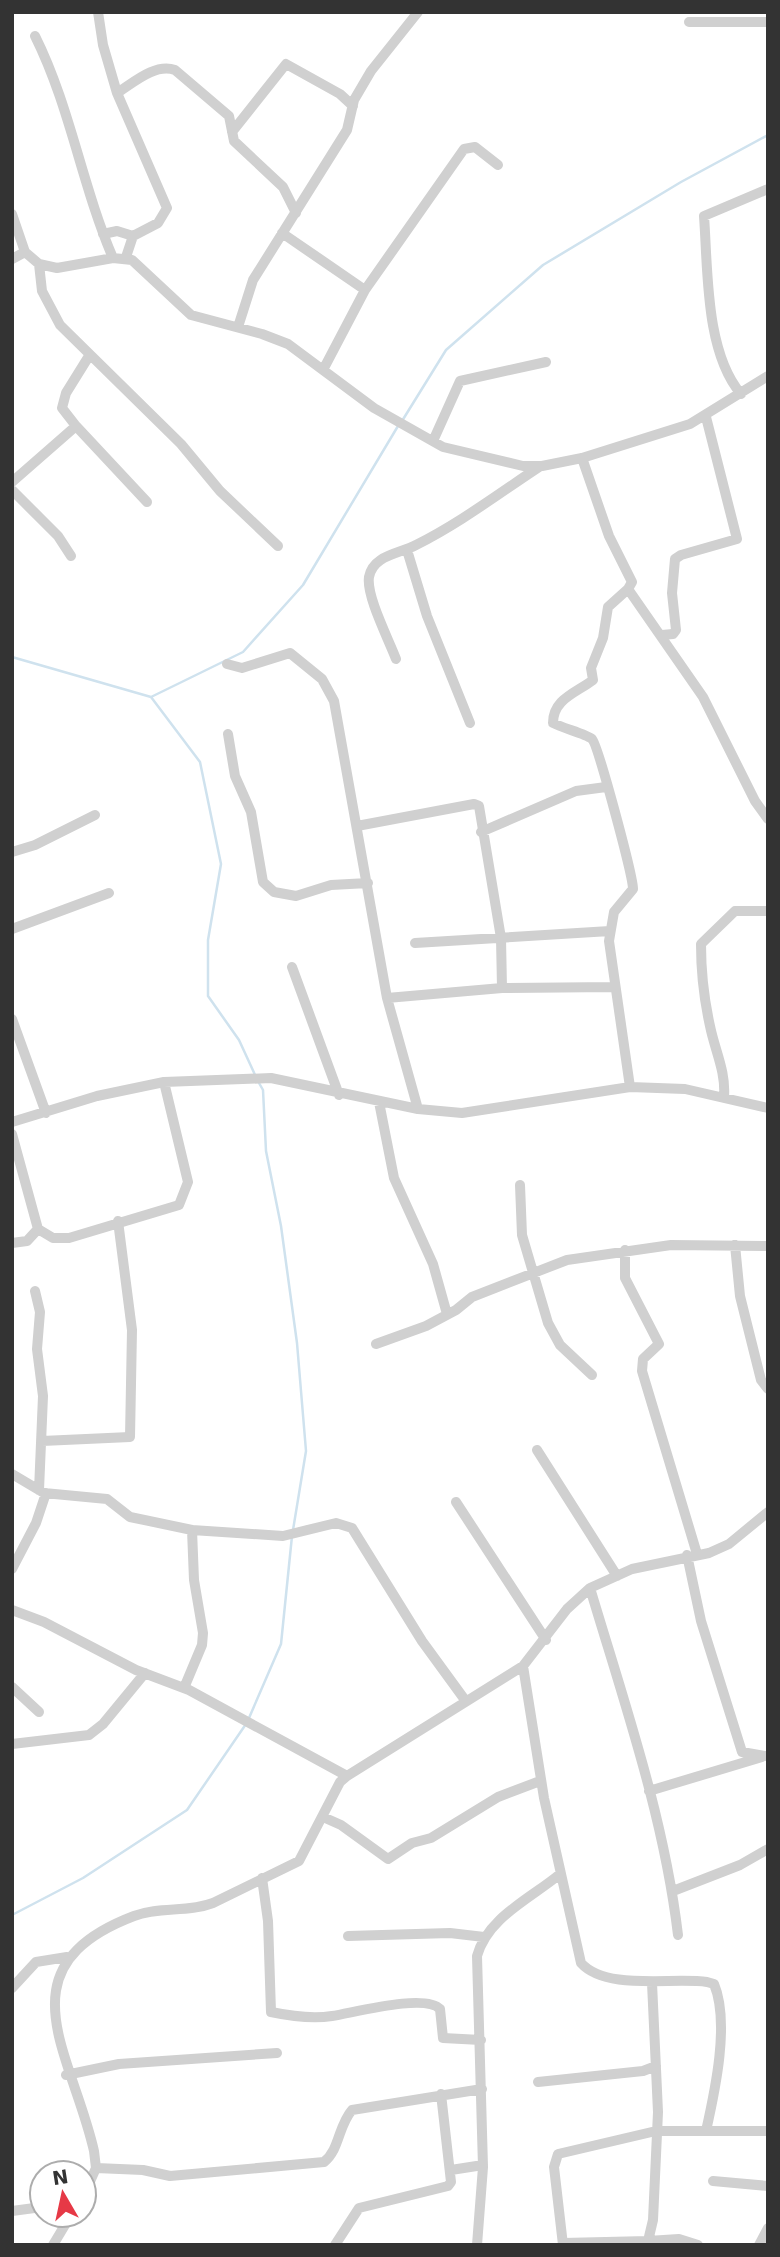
<svg xmlns="http://www.w3.org/2000/svg" width="780" height="2257" font-family="'DejaVu Sans',sans-serif">
<style>
.lines{fill:none;stroke-linecap:round;stroke-linejoin:round}
.stream{stroke:#cfe2ee;stroke-width:2.5}
.minor{stroke:#d0d0d0;stroke-width:10}
</style>
<rect width="100%" height="100%" fill="#fff"/>
<g class="lines">
<path class="stream" d="M402,421L446,350L543,265L681,182L768,135
M12,657L151,697L243,652L303,585L398,426
M151,697L200,762L221,864L208,940V996L239,1040L256,1077
M259,1083L263,1090L266,1151L281,1226L297,1343L306,1451L293,1530
M249,1718L281,1644L292,1536
M12,1915L83,1878L187,1810L246,1724"/>
<path class="minor" d="M98,12L103,45L117,93L167,208L158,223L133,236L126,257
M689,22H768
M35,36C70,106 82,186 113,258
M117,93C133,83 155,63 175,70L229,116L234,141L283,187L296,213
M232,132L286,64L340,94L353,106
M12,214L25,252L39,264L57,268L113,258L132,260L191,315L262,334L288,344L374,408L443,447L523,466H542L582,458L690,424L768,376
M282,233L365,290
M103,234L117,231L133,236
M12,259L25,252
M39,264L42,291L60,325L181,444L220,491L278,546
M238,327L253,280L347,130L354,100L371,71L418,12
M323,370L365,290L464,149L475,147L498,165
M741,394C705,352 708,269 704,216L768,189
M76,426L147,502
M433,441L460,381L546,362
M582,458L609,536L632,582L628,589L703,697L755,801L768,819
M12,482L76,426L62,408L66,393L89,356
M12,490L58,536L71,556
M407,550L427,616L470,723
M628,589L608,607L603,638L591,668L593,680C576,693 553,699 553,723C562,728 587,734 592,739C598,745 633,876 633,889L614,912L609,941L630,1087
M662,635L673,634L676,630L672,593L675,559L681,555L737,539L706,417
M396,659C389,640 366,596 369,577C373,555 399,554 416,545C460,523 498,494 539,467
M227,664L242,668L290,653L322,679L334,701L387,998L418,1109
M228,734L235,776L251,812L263,882L274,892L296,896L331,885L368,883
M357,826L474,804L479,806L501,938L502,988
M481,832L576,791L606,787
M12,852L35,845L95,815
M12,929L109,893
M415,943L610,931
M292,967L339,1095
M387,998L502,988L614,987
M12,1019L46,1113
M724,1097C726,1071 715,1051 710,1026C704,999 701,971 701,944L735,911H768
M379,1102L394,1178L433,1264L447,1314
M12,1122L97,1096L164,1082L271,1078L418,1109L462,1113L630,1087L685,1089L768,1108
M12,1134L38,1229L53,1238H69L179,1205L188,1182L164,1082
M520,1185L522,1235L548,1323L560,1345L592,1375
M12,1243L27,1241L38,1229
M735,1245L740,1296L761,1380L768,1389
M625,1250V1278L659,1344L643,1359L642,1371L697,1554
M35,1291L40,1312L37,1349L43,1396L39,1490
M376,1344L426,1326L456,1310L472,1297L567,1260L671,1245L768,1246
M42,1441L130,1437L132,1330L118,1221
M537,1450L617,1576
M12,1474L44,1493L107,1499L130,1517L192,1530L194,1580L203,1633L202,1645L184,1688
M456,1502L546,1640
M192,1530L283,1536L336,1523L352,1528L422,1641L465,1700
M687,1555L701,1621L742,1752L765,1756
M12,1569L36,1523L46,1493
M590,1588C624,1702 664,1817 678,1935
M12,1610L44,1622L136,1670L189,1690L347,1776
M523,1666L544,1798L581,1963C606,1991 673,1977 707,1982L714,1984C730,2022 715,2091 706,2131
M12,1687L39,1712
M12,1744L89,1735L103,1724L145,1673
M649,1791L762,1757
M323,1817L341,1825L388,1859L412,1843L431,1838L498,1797L540,1781
M262,1878L268,1921L271,2012C290,2016 313,2019 332,2016C353,2013 425,1993 440,2009L443,2038L481,2040
M673,1891L740,1865L768,1849
M348,1936L450,1933L484,1937
M12,1988L36,1962L67,1957
M66,2075L119,2064L277,2053
M538,2082L643,2071L656,2066
M96,2168L143,2170L170,2176L324,2162C340,2149 338,2126 352,2110L482,2089
M451,2170L483,2165
M713,2181L768,2186
M84,2195L96,2168L94,2151C72,2053 0,1967 134,1916C160,1906 187,1913 213,1903L299,1861L340,1782L347,1776L523,1666L567,1609L590,1588L632,1569L709,1553L729,1544L768,1512
M12,2211L42,2207
M648,2241L679,2239L698,2245
M563,2243L648,2241L653,2220L658,2112L652,1983
M53,2245L71,2215
M335,2245L359,2208L448,2186L451,2182L441,2094
M477,2245L483,2167L477,1956C488,1917 530,1899 560,1874
M563,2245L554,2167L558,2154L656,2131H768
M759,2245L768,2228"/>
</g>
<rect width="780" height="2257" fill="none" stroke="#333333" stroke-width="28"/>
<g transform="translate(63 2194) rotate(351)"><circle r="33" fill="#ffffff" stroke="#adadad" stroke-width="2"/>
<path d="M0-5L12 26L0 18L-12 26Z" fill="#e63946"/>
<text y="-10" font-size="19" font-weight="bold" text-anchor="middle" fill="#333333">N</text>
</g>
</svg>
